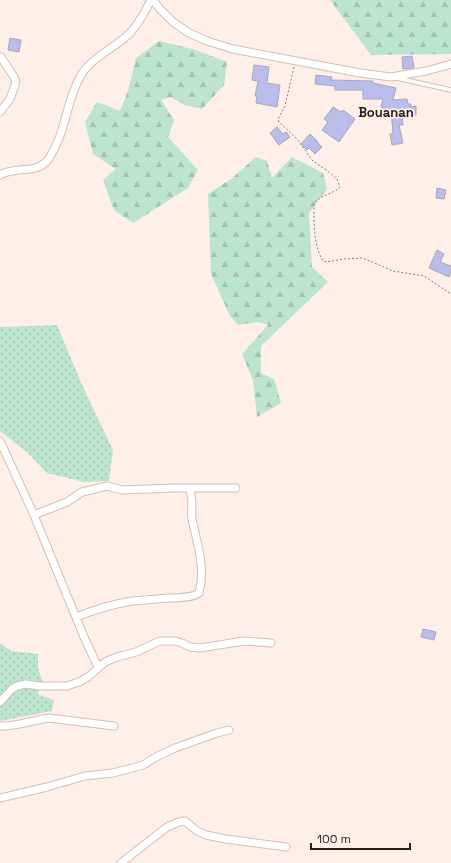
<svg xmlns="http://www.w3.org/2000/svg" width="451" height="863" font-family="'Space Grotesk',sans-serif">
<style>
.grass{fill:url(#grass-dots)}
.forest{fill:url(#forest-firs)}
.building{fill:#babcea;stroke:#a7a8bd}
.lines{fill:none;stroke-linecap:round;stroke-linejoin:round}
.lane-casing{stroke:#d6beb4;stroke-width:5.5}
.street-casing{stroke:#d6beb4;stroke-width:9}
.path{stroke:#897d79;stroke-width:1;stroke-dasharray:2 2;stroke-linecap:butt}
.lane{stroke:#fff;stroke-width:3.5}
.street{stroke:#fff;stroke-width:7}
.labels{text-anchor:middle;dominant-baseline:central;stroke-width:3.5;stroke-linejoin:round;paint-order:stroke}
.neighbourhood-label{font-size:13px;font-weight:bold;fill:#271e1b;stroke:#feefe9}
</style>
<defs>
<pattern id="grass-dots" width="8" height="8" patternUnits="userSpaceOnUse"><rect width="8" height="8" fill="#bde5ce"/><path d="M2 2h.1M6 6h.1" fill="none" stroke="#a2c4b0" stroke-width="1.8" stroke-linecap="round"/></pattern>
<pattern id="forest-firs" width="22" height="20" patternUnits="userSpaceOnUse"><rect width="22" height="20" fill="#bde5ce"/><path d="M5 1l3.5 6h-7zM16 11l3.5 6h-7z" fill="#a2c4b0"/></pattern>
</defs>
<rect width="100%" height="100%" fill="#feefe9"/>
<path class="grass" d="M57,325L83,387L113,450L109,481L84,482L47,473L28,453L0,431V327Z
M0,643L11,651L38,654V669L44,685L37,694L54,700L52,711L0,721Z"/>
<path class="forest" d="M330,0H451V54L371,55Z
M159,41L196,50L227,62L224,85L202,109L185,105L171,97L161,100L174,120L168,137L198,170L188,188L133,223L114,210L103,180L116,169L93,154L85,122L97,102L120,111L128,91L136,58Z
M256,157L267,161L272,178L292,157L323,173L327,189L309,213L312,267L328,282L261,346V373L274,379L281,403L257,417L253,380L242,354L268,325L258,322L238,325L230,316L211,274L208,194L231,179Z"/>
<path class="building" d="M10,38L21,40L19,52L8,50Z
M412,56L414,68L403,69L402,57Z
M254,65L269,67L267,83L280,85L277,107L256,103L257,96H255L258,81L252,80Z
M316,75L332,77L331,80L373,81V83L396,88L393,100L407,99L408,104H411V107L416,106V115L402,116L403,125H399L403,143L392,145L390,134H393L391,110L381,107L383,99H363V90H335V86L315,84Z
M333,107L341,112L343,110L355,119L339,142L322,130L328,122L324,119Z
M277,127L283,134L286,132L290,137L279,145L270,133Z
M310,134L318,142H317L322,147L315,154L309,148L307,150L301,144Z
M437,188L446,190L444,199L436,198Z
M437,250L444,254L440,262L451,266V273L449,277L429,268Z
M423,629L436,632L434,640L421,637Z"/>
<g class="lines">
<defs>
<path id="lane" d="M397,78L451,90"/>
<path id="street" d="M153,0L160,9L173,22L189,33L207,41L233,49L360,73L391,77L426,71L451,64
M0,112L10,99L16,82L14,77L1,57
M0,175C14,166 34,174 46,162C48,160 50,157 51,155C66,131 66,102 80,77C91,57 114,49 130,33C139,24 145,11 151,0
M0,441L34,515L84,637L98,667
M34,515L67,502L82,492L107,486L122,490L174,488H236
M76,617C94,610 113,604 132,601C145,600 157,599 169,598C178,598 192,598 199,593C206,568 197,543 192,519C191,513 192,508 192,503C192,498 190,493 190,488
M0,702L12,689L17,686L26,684L39,686H67L79,682L88,677L105,662L117,657L136,652L160,641H175L182,643L190,647L200,648L244,641L271,643
M0,726C17,727 33,720 49,718L114,726
M0,798L47,787L85,776L113,773L132,768L143,765L156,757L175,748L217,733L229,730
M121,863L167,827L179,822L185,821L197,831L206,835L226,839L286,847"/>
</defs>
<use href="#lane" class="lane-casing"/>
<use href="#street" class="street-casing"/>
<path class="path" d="M294,67L285,106L278,119L279,122L297,139L312,160L330,173L337,179L340,187C334,194 322,194 314,203C314,222 313,244 323,261L327,262L343,259L362,258L370,261L393,271L424,276L451,294"/>
<use href="#lane" class="lane"/>
<use href="#street" class="street"/>
</g>
<g class="labels">
<g class="neighbourhood-label">
<text x="386" y="112">Bouanan</text>
</g>
</g>
<path d="M311 843v6h99v-6" fill="none" stroke="#271e1b" stroke-width="2"/>
<text x="317" y="843" font-size="12" fill="#271e1b" stroke="#feefe9" stroke-width="3" paint-order="stroke">100 m</text>
</svg>
